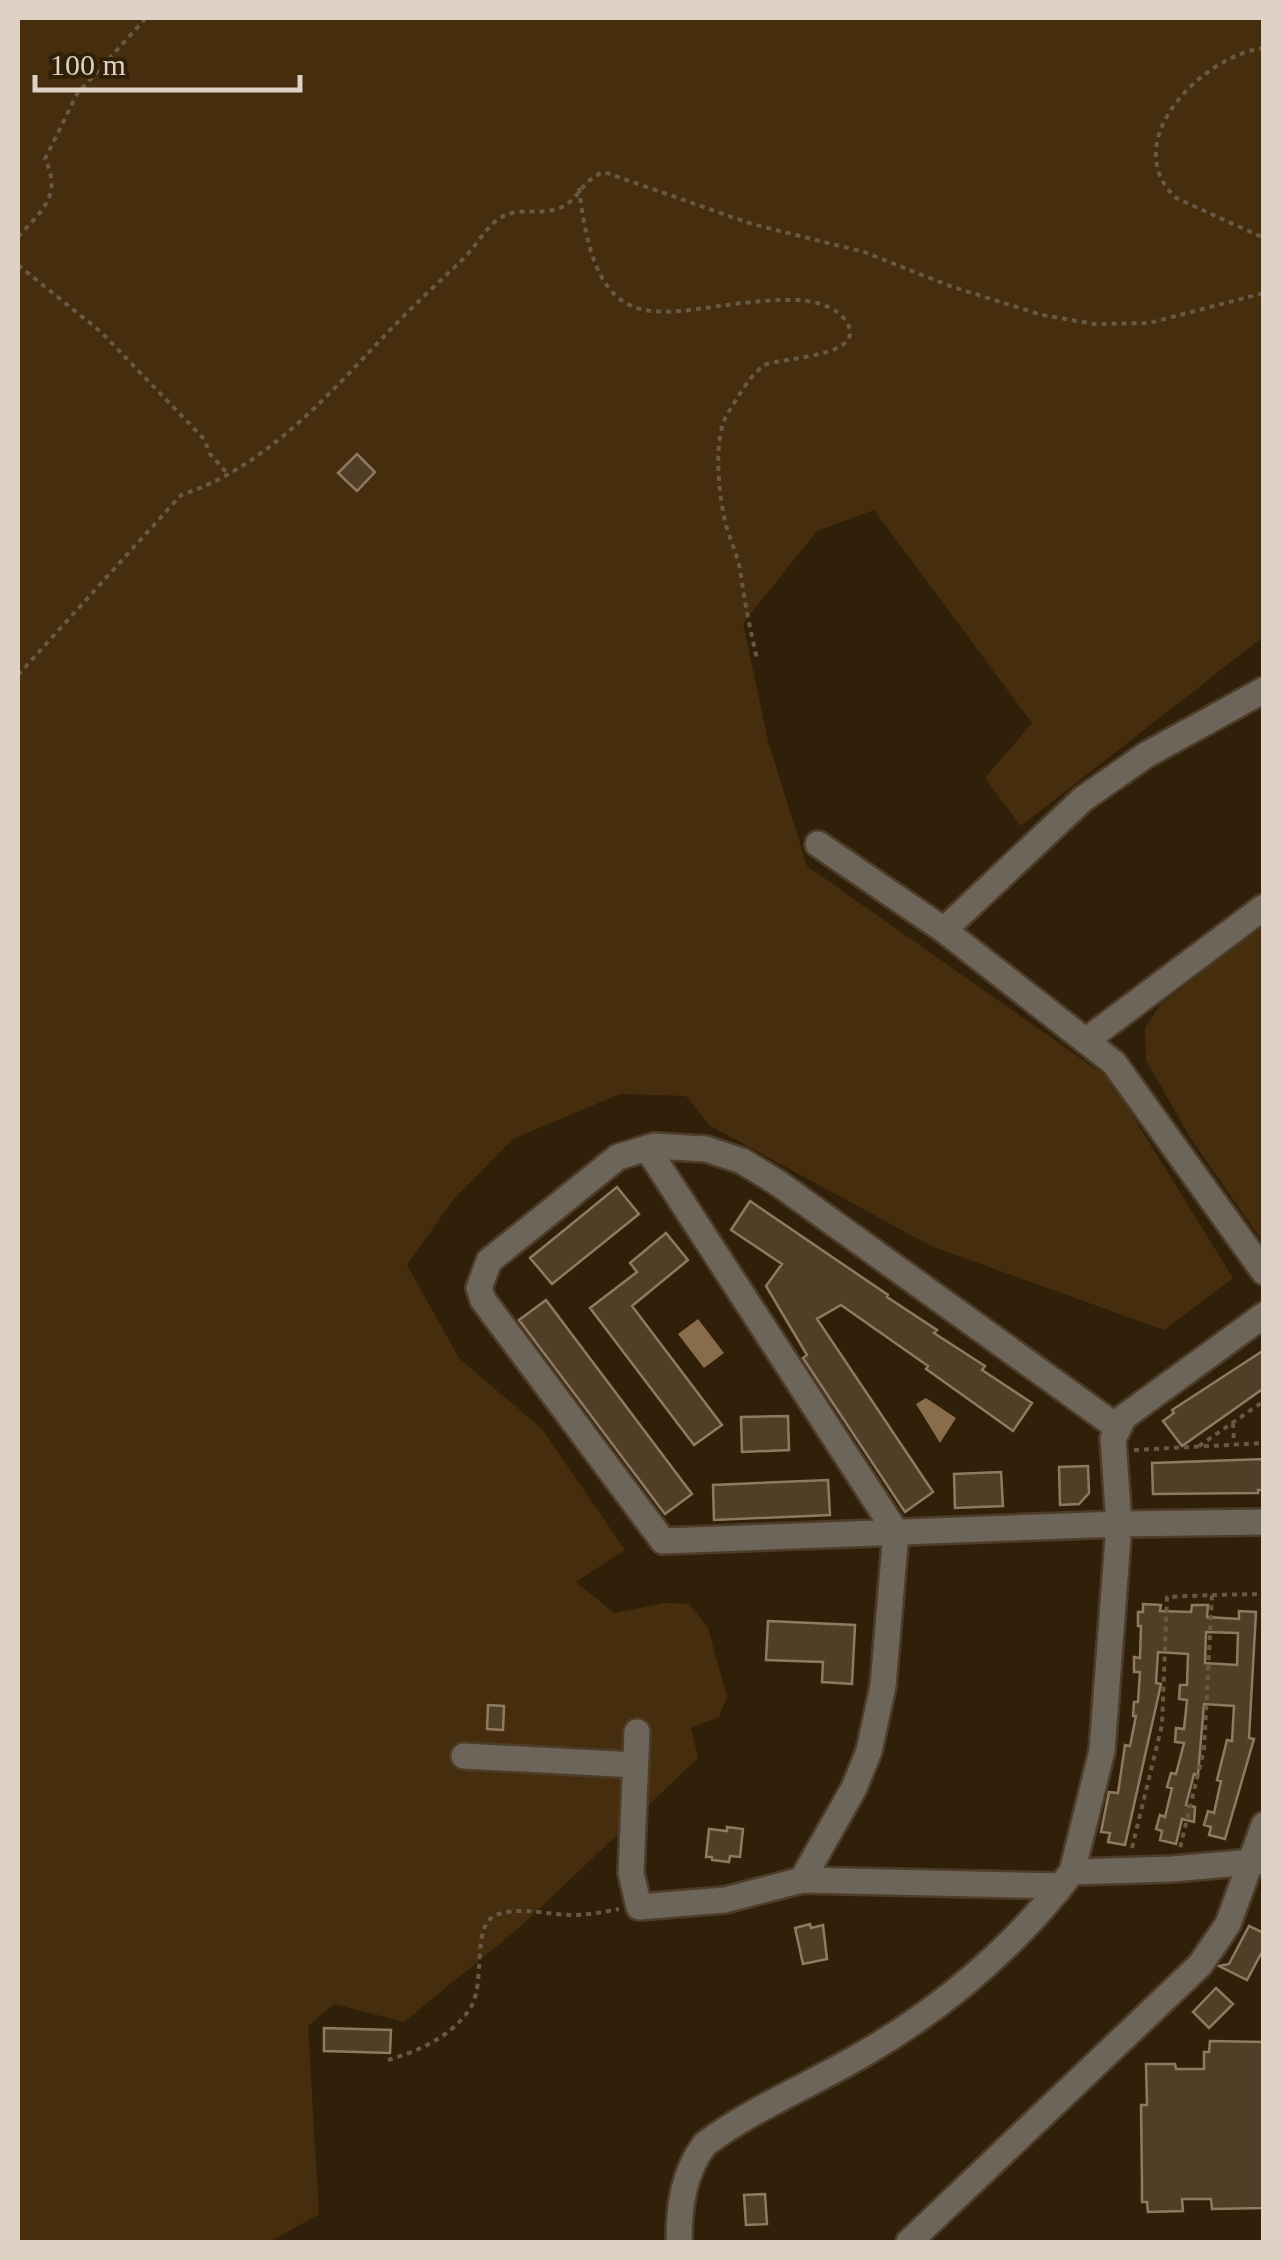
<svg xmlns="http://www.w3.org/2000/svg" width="1281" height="2260" font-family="'Times New Roman',serif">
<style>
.green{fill:#452d0d}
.water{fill:#896c4a}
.building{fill:#513e27;stroke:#8f7a61;stroke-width:2.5;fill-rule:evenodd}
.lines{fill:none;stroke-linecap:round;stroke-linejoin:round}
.minor-casing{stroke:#4d3c27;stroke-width:30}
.path{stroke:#685945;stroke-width:4;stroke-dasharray:5 5;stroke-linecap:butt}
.minor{stroke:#6d645a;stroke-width:25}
</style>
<rect width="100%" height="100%" fill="#312009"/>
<path class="green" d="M18,18H1263V637L1021,826L985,778L1032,723L874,510L817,531L743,623L768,741L807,866L1110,1079L1233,1278L1164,1330L931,1246L709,1125L686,1096L620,1094L513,1139L453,1200L407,1265L459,1358L542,1429L625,1550L576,1582L614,1613L664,1603L689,1604L708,1628L727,1697L719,1717L691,1728L698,1758L519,1928L404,2022L334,2004L308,2026L319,2214L270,2242H18Z
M1263,924V1242L1191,1139L1146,1060L1145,1028L1160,1005Z"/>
<path class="water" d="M698,1319L724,1353L704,1368L678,1334Z
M926,1398L956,1418L940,1443L916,1404Z"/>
<path class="building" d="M357,454L375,472L357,491L338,473Z
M617,1187L639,1214L552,1284L530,1258Z
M750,1201L888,1295L887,1297L937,1330L934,1333L985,1366L982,1370L1032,1403L1013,1431L926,1369L928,1366L841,1305L817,1319L933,1492L905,1512L803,1358L807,1355L766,1286L782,1264L731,1230Z
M666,1233L688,1260L632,1306L722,1425L694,1445L590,1308L637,1272L630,1263Z
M546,1300L692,1494L665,1514L519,1320Z
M1264,1350V1388L1182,1446L1163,1421L1174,1413L1172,1410Z
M788,1416L789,1450L742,1452L741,1417Z
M1264,1459V1490H1258V1493L1153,1494L1152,1463Z
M1088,1466L1089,1493L1079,1504L1060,1505L1059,1467Z
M1001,1472L1003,1506L955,1508L954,1474Z
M828,1480L830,1515L714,1520L713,1485Z
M1143,1604L1161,1605L1160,1611L1191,1612L1192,1605H1208L1207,1617L1239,1619V1611L1256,1612L1249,1738L1254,1739L1225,1839L1209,1835L1211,1827L1204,1825L1208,1811L1214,1813L1221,1781L1217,1780L1227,1740L1232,1741L1234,1706L1204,1704L1198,1775L1194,1774L1186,1805L1195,1807L1194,1822L1182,1819L1176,1844L1160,1840L1162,1831L1156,1829L1160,1815L1165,1817L1172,1788L1167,1787L1171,1773L1176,1774L1184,1743L1175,1742L1176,1728L1184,1729L1187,1700L1179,1699L1180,1685H1187L1188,1654L1158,1652L1156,1683L1161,1684L1125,1845L1108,1842L1110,1833L1101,1832L1109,1792L1118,1793L1125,1745L1130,1746L1136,1716H1133L1134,1702H1138L1140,1672H1134V1657L1140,1658L1141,1626H1138V1612H1143ZM1206,1632L1238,1633L1237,1665L1205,1663Z
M768,1621L855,1625L852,1684L822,1682L823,1662L766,1660Z
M488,1705L504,1706L503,1730L487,1729Z
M727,1827L743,1829L740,1857L730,1856L729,1862L712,1860V1857H706L709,1829L727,1831Z
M810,1924L811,1928L823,1925L827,1959L803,1964L795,1928Z
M1249,1926L1264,1933V1948L1247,1980L1219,1966L1229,1964Z
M1216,1988L1233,2004L1209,2028L1193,2012Z
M324,2028L391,2030L390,2053L324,2051Z
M1210,2041L1264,2042V2208L1212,2209L1211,2199H1182L1183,2211L1148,2212L1147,2202H1142V2184L1141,2105H1147L1146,2064H1175L1176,2069H1204V2052H1209Z
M765,2194L767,2224L746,2225L744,2195Z"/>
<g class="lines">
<defs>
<path id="minor" d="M818,844L944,930L1114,1063L1264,1272
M944,930L1083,799L1146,755L1264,690
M1088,1039L1264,907
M647,1148L896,1532L883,1686L869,1751L854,1788L802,1880L1061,1886
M1264,1315L1124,1417L1113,1439L1119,1524L1264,1522
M637,1732L631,1873L639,1907L725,1900L802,1880
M464,1756L635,1765
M1072,1872L1102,1751L1119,1524L663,1541L483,1300L479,1288L489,1261L618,1157L654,1146L706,1149L742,1161L778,1183L1117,1427
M679,2242C679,2207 683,2173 705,2144C753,2108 813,2084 865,2053C946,2006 1015,1946 1072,1872L1172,1869L1264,1861
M909,2242L1200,1965L1228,1924L1264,1825"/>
</defs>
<use href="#minor" class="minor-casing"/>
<path class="path" d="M1264,48C1203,55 1116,142 1176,198L1264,238
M579,188C599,369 674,297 799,300C815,301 837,307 846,321C870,358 780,357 765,365C750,374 737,399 728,413C712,436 719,499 726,525C730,540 737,554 740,569C744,599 750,629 757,659
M18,237C41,211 63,196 45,159L77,94L146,18
M18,265L101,332L204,439L210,454L228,474
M18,675L181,495C267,467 330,393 390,330C413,306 438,283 462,260C475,248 484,230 497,220C518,204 542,218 564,206C580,197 582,180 604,172L752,224L864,252L950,286L1042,315L1095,324L1149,323L1264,293
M1233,1423L1234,1443
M1199,1446L1264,1401
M1134,1450L1264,1443
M1212,1595L1264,1594
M1132,1848L1162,1725L1167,1597L1212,1595L1204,1750L1180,1848
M388,2060C419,2051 453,2036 471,2007C486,1981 471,1925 496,1915C519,1906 549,1915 573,1915C588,1915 604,1912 619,1909"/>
<use href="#minor" class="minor"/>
</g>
<rect width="1281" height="2260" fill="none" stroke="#ddd2c4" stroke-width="40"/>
<path d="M35 75v15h265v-15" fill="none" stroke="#ddd2c4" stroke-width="5"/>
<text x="50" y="75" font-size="30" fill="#ddd2c4" stroke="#312009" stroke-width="8" paint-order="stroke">100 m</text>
</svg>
